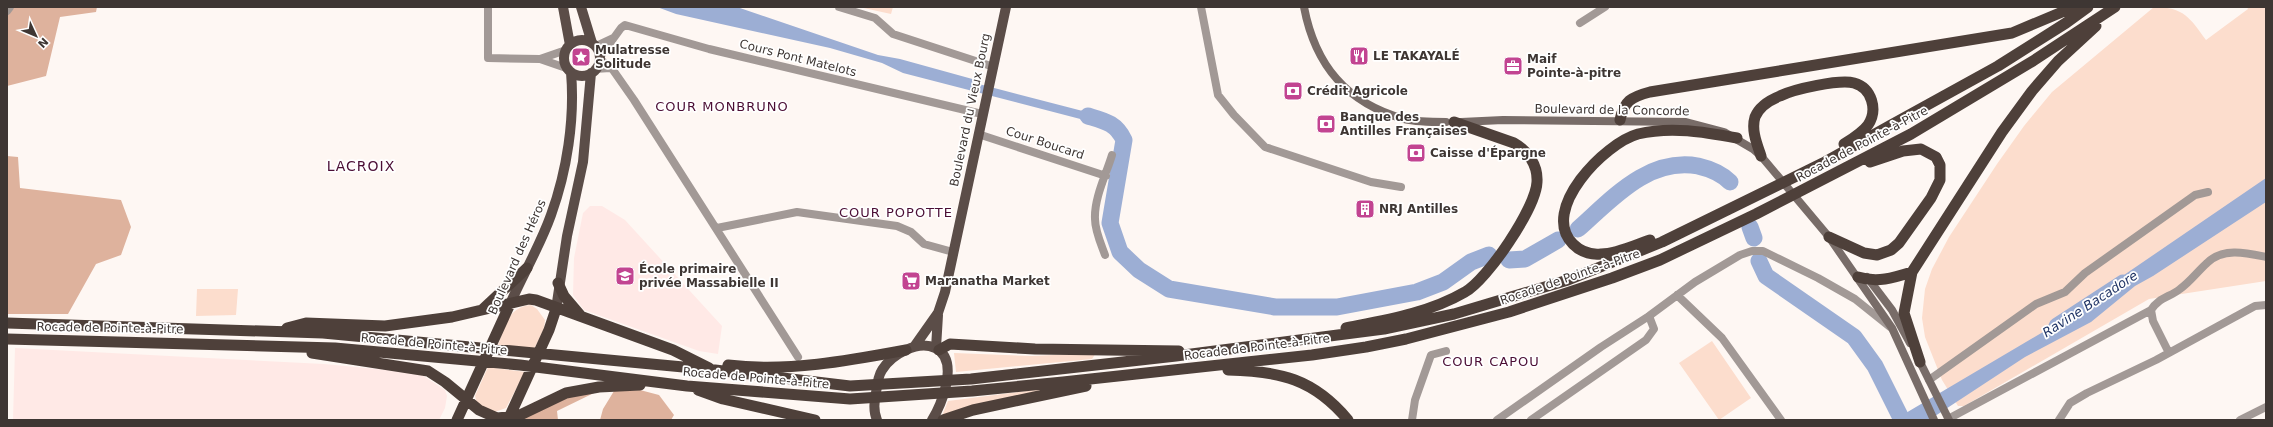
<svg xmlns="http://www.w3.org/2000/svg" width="2273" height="427" font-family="'DejaVu Sans',sans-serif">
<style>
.education{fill:#ffe9e6}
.green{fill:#fcddcd}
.forest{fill:#deb29d}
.water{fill:#9caed4}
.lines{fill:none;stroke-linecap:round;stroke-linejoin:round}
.river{stroke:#9caed4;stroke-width:17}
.minor{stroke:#a29996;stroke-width:8}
.secondary{stroke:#786c68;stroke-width:8}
.primary{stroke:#5b4d48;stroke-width:10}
.trunk{stroke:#4e403a;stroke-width:11}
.labels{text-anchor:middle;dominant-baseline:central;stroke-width:3.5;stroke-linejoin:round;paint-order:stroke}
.poi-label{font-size:12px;font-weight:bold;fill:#3e3633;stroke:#fff;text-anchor:start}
.street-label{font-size:12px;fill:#3e3633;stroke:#fff}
.neighbourhood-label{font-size:13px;letter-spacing:1px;fill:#4b0e35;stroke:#fff}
.water-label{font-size:13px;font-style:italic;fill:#213566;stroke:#fff}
.quarter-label{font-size:14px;letter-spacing:1px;fill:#4b0e35;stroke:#fff}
</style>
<rect width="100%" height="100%" fill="#fef7f3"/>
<path class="education" d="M590,206H602L625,220L722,326L718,354L699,351L584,310L573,295L574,258L583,213Z
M15,348L324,364L419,373L445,390L447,396L445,408L439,420H13Z"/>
<path class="green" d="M859,7H893L891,14Z
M2154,7C2184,7 2190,18 2206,40L2248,9L2247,7H2266V281L2149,299L1964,406H1958L1942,380L1925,337L1922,318L1925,289L1932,269L1949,237L1997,164L2024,126L2052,92Z
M197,289H238L236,315L196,316Z
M531,305L537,309L545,320L544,329L534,349L498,345C505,326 508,307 531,305Z
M1712,341L1751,398L1719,420L1679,363Z
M954,353L1032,356L1096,353L1092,359L956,372Z
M488,367L525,372L506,408L492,413L477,404L475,396Z
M1050,388L941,418L948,401Z"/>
<path class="forest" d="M7,7H97L96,12L60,17L46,76L7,86Z
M7,156L18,157L20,188L121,200L131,227L121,255L96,264L68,314H7Z
M640,390L659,395L674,415L671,420H600L603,409L614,391Z
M596,392L557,411L558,420H522L560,396Z"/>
<path class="water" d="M657,7H737L878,55L900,59L976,80L979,84L1102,116L1109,122L1100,124L1088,121L903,73L882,63L830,48L676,14Z
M2266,178V202L2153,276L2135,286L2091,322L2025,357L1929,420H1894L2104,296L2105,288Z"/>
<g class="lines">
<path class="river" d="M1088,116C1105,121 1116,123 1124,140L1110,223L1120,252L1139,270L1169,289L1275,307H1337L1417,292L1443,282L1471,262L1489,255
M1750,227L1754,238
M1578,229C1612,199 1648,157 1698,166C1711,169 1721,173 1730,182
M1509,260L1525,259L1558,240
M1759,261L1766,276L1854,337L1875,366L1902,420
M2057,326L2123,283"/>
<path class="minor" d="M488,7V58L540,59L566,50
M839,7L875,18L893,34L994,67
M1201,7L1218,95L1234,115L1265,147L1371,182L1401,187
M7,11L10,7
M1580,23L1605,7
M596,46L613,38
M600,57L621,28L625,25L709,49L982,114
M540,59L569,69
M600,59L613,70L634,100L798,357
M595,69L610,68
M978,134L1106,176
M717,228L797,212L897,226L911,232L924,244L953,252
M1105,255C1101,244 1095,231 1095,219C1094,198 1106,175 1112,155
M1677,295L1722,338L1781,420
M2169,353L2153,321L2151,310C2158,298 2170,297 2180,289C2190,282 2198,271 2207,263C2223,247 2247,253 2266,257
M1929,380L2036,304L2065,292L2085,273L2195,195L2208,192
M1948,419L2151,310
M1412,420L1415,400L1431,355L1446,351
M1497,420L1601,347L1649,316L1695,282L1740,255L1752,251H1763L1818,278L1855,299L1890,327
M1531,420L1646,340L1654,329L1649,316
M2059,420L2070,403L2087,393L2156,360L2255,306L2266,305
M2240,420L2266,407"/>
<path class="secondary" d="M1304,7C1315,65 1346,103 1404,119C1417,122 1433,122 1446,122
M1461,122L1503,120L1686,122L1724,132L1753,149L1761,156L1829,237L1892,328L1934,420
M1867,277L1892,310L1910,343
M1918,358L1949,420"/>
<path class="primary" d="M563,7L570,45
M581,7L592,43
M564 58a18 18 0 1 1 36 0a18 18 0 1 1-36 0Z
M510,304C523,274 540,246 551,215C567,171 575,119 571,72
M556,309L567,236L583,162L591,73
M914,347L938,313L945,292L1006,7
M936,348L938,315
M877,420C873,411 874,402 876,393C877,385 878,376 882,370C892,354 918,340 935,348C960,359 942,405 932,420"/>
<path class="trunk" d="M1620,120C1624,101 1631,97 1650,92L2012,33L2074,7
M1761,156C1757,144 1751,130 1755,117C1759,107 1770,100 1780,96C1794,89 1840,79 1854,83C1872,88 1878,110 1868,125C1862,133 1852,139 1844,144
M1829,237L1864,253L1877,255L1891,250L1899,243L1931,198L1940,180V165L1936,157L1921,149L1903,151L1870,162
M1650,240C1635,245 1617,254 1601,254C1591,255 1581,252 1573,244C1539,210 1605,143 1638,134C1671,126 1704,132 1737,138
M1858,277C1877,283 1893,278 1912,272
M558,283L564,296L581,316
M483,309L527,268
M7,323L323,333L715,370L850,386L971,379L1176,356L1384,329L1454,314L1568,280L1662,242L1823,163L1891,125L1998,66L2066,23L2088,7
M287,328L306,323L385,326L452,317L529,299L536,300L673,350L709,368
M1346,328C1386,320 1429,313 1465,292C1487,280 1536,208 1537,182C1538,165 1528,151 1514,143L1454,122
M7,339L335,348L520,365L687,386L850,399L972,391L1063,382L1312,355L1366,347L1406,339L1509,312L1612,278L1660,260L1756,214L1911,134L2033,61L2115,7
M939,350L950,344L1035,349L1179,351
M312,353L428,371L445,382L479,410L497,418L518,416L566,393L599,387L640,385
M1920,362L1904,313L1912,272L2002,132L2032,91L2058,61L2096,26
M728,365C788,372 847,361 906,350
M1228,370C1280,371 1314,379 1348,420
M698,390L723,399L815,420
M457,420L510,304
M508,420L549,330L556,309
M943,420L973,410L1086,386"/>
</g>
<defs>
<symbol id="restaurant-square" viewBox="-11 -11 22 22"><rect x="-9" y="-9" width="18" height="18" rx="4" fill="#c24491" stroke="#fff"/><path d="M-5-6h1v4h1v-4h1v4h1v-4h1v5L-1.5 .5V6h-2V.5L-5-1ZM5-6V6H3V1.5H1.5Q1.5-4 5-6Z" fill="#fff"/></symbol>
<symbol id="sight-square" viewBox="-11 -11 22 22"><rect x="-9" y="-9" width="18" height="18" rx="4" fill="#c24491" stroke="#fff"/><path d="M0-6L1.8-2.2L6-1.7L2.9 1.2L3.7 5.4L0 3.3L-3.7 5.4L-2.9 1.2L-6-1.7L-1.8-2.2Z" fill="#fff"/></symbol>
<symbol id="office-square" viewBox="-11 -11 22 22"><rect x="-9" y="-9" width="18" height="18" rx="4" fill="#c24491" stroke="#fff"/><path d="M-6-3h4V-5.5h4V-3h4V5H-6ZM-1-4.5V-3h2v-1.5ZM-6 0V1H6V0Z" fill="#fff"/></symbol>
<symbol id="bank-square" viewBox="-11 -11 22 22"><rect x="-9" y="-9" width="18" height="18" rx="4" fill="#c24491" stroke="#fff"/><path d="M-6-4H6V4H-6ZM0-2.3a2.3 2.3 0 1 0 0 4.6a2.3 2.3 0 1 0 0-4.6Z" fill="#fff"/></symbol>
<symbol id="building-square" viewBox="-11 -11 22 22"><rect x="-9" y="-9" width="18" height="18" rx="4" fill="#c24491" stroke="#fff"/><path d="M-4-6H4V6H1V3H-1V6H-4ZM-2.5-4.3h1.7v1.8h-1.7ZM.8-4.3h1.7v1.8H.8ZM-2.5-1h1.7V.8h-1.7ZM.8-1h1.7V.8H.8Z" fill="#fff"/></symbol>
<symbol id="school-square" viewBox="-11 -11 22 22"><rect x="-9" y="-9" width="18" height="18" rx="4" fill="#c24491" stroke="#fff"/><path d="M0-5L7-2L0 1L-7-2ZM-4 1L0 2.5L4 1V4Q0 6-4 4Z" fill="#fff"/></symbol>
<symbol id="supermarket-square" viewBox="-11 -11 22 22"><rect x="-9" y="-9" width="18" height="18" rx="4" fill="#c24491" stroke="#fff"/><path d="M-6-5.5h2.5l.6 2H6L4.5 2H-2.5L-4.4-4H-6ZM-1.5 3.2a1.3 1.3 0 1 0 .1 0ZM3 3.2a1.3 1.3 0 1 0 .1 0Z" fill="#fff"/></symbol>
</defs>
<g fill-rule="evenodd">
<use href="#restaurant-square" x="1348" y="45" width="22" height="22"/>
<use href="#sight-square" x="570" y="46" width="22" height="22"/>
<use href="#office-square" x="1502" y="55" width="22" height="22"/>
<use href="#bank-square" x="1282" y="80" width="22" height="22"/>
<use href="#bank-square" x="1315" y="113" width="22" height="22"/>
<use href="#bank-square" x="1405" y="142" width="22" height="22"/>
<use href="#building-square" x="1354" y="198" width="22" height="22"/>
<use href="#school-square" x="614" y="265" width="22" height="22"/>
<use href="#supermarket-square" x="900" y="270" width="22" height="22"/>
</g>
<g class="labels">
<g class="poi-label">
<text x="595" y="50">Mulatresse<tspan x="595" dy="14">Solitude</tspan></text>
<text x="1373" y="56">LE TAKAYALÉ</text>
<text x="1527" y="59">Maif<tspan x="1527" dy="14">Pointe-à-pitre</tspan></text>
<text x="1307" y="91">Crédit Agricole</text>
<text x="1340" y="117">Banque des<tspan x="1340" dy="14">Antilles Françaises</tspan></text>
<text x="1430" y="153">Caisse d'Épargne</text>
<text x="1379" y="209">NRJ Antilles</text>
<text x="639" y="269">École primaire<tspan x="639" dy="14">privée Massabielle II</tspan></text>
<text x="925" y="281">Maranatha Market</text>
</g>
<g class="street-label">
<text transform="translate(798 58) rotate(14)">Cours Pont Matelots</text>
<text transform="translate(970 110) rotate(-78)">Boulevard du Vieux Bourg</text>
<text transform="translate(1612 110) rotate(1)">Boulevard de la Concorde</text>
<text transform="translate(1045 143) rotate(18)">Cour Boucard</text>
<text transform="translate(1862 144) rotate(-28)">Rocade de Pointe-à-Pitre</text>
<text transform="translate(517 257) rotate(-66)">Boulevard des Héros</text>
<text transform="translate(1570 277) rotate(-19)">Rocade de Pointe-à-Pitre</text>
<text transform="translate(110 328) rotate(1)">Rocade de Pointe-à-Pitre</text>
<text transform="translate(434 344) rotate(5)">Rocade de Pointe-à-Pitre</text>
<text transform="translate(1257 347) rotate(-7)">Rocade de Pointe-à-Pitre</text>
<text transform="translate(756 378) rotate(5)">Rocade de Pointe-à-Pitre</text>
</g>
<g class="neighbourhood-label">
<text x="722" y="106">COUR MONBRUNO</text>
<text x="896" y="212">COUR POPOTTE</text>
<text x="1491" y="361">COUR CAPOU</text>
</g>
<g class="water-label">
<text transform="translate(2090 304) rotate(-33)">Ravine Bacadore</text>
</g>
<g class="quarter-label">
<text x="361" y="166">LACROIX</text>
</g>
</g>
<rect width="2273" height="427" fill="none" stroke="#3e3633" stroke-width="16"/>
<g transform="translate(36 36) rotate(134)" stroke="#ffffff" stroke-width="3" paint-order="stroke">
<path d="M0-3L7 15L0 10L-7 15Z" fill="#3e3633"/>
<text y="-6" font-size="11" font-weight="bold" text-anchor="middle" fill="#3e3633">N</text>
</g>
</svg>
